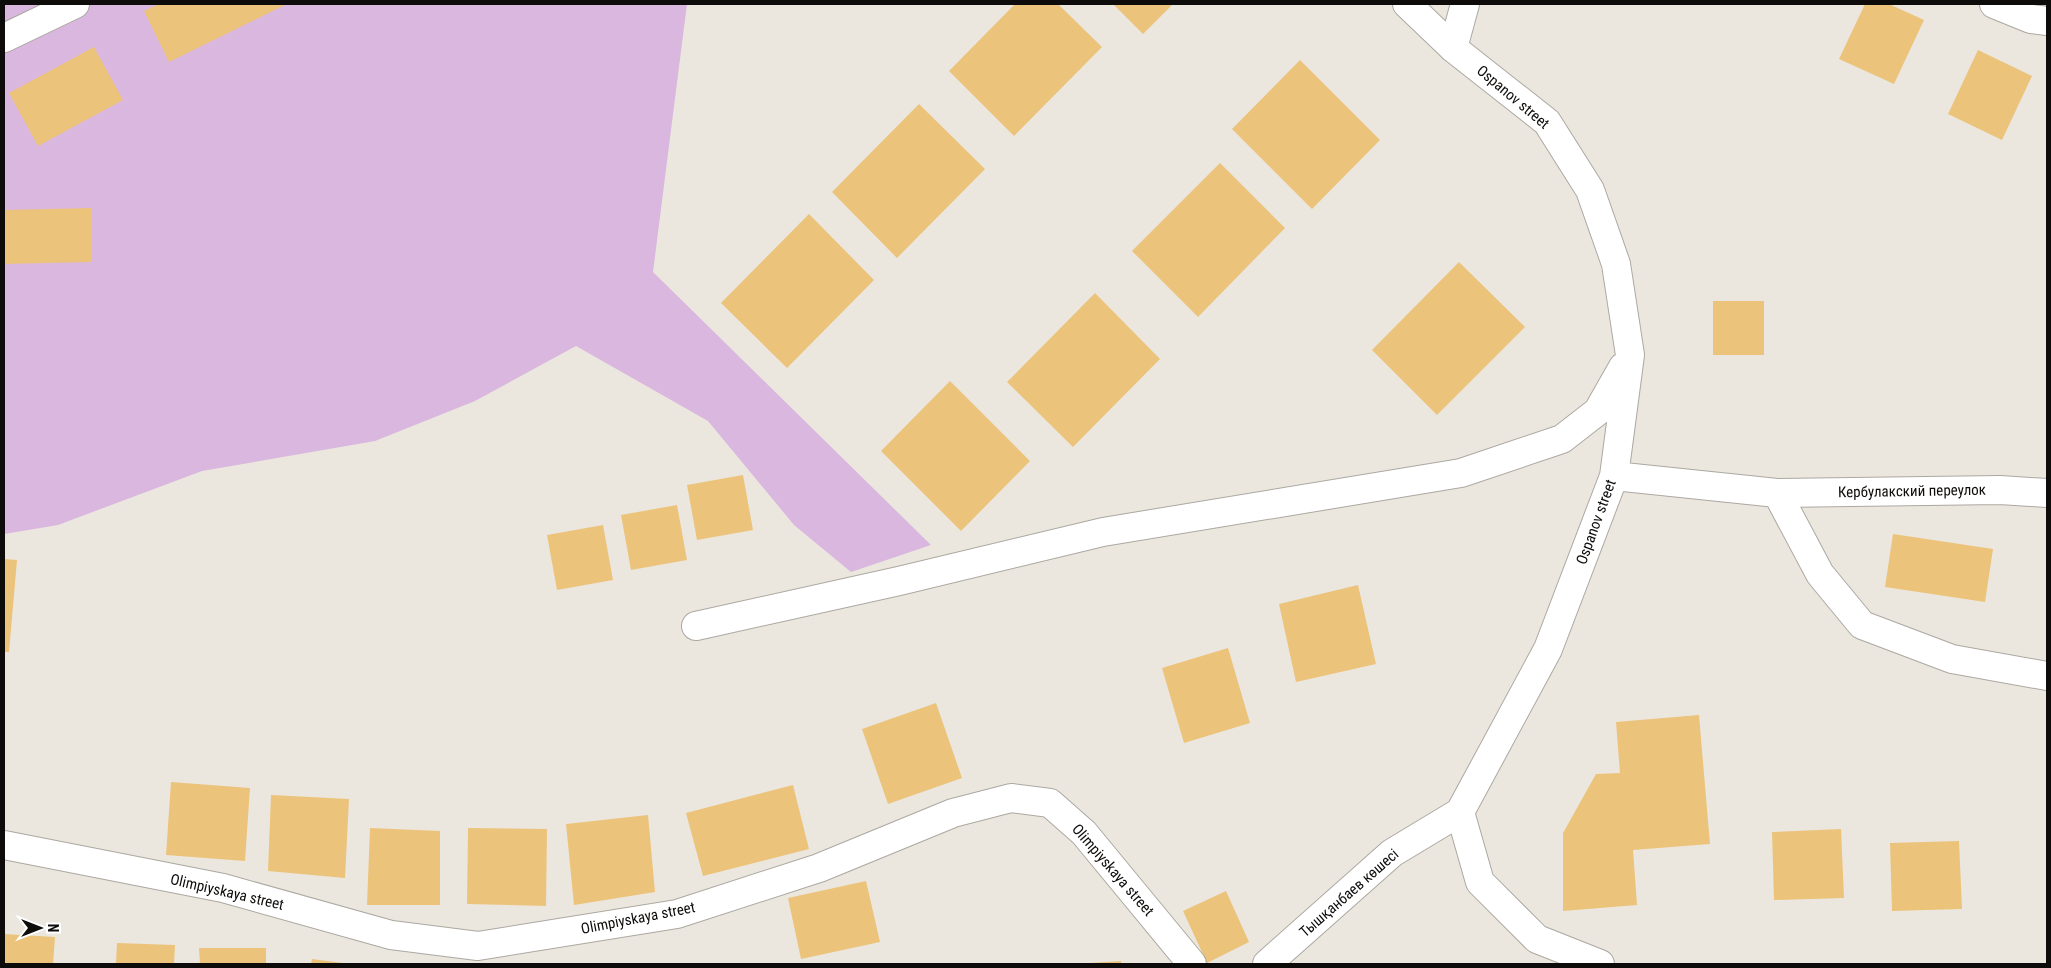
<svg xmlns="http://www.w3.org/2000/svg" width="2051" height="968" font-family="'Roboto Condensed',sans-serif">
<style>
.green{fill:#d9b7df}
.building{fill:#ecc37a}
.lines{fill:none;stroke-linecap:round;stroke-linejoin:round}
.minor-casing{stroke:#aca8a1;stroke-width:30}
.minor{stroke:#fff;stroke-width:28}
.labels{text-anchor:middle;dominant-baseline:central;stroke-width:4.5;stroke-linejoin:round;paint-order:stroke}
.street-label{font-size:15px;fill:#0e0c0a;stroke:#fff}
</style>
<rect width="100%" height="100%" fill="#ebe7df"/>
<path class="green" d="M4,4H687L653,272L931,545L851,572L794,525L708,421L576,346L475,401L375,441L202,471L58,525L4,534Z"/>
<path class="building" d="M159,4H287L169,62L144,11Z
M1015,4H1058L1102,47L1014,136L949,71Z
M1113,4H1173L1143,34Z
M1865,4H1889L1924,20L1894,84L1839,59Z
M94,47L123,100L38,146L9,93Z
M1978,50L2032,76L2002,140L1948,114Z
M1300,60L1380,140L1312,209L1232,129Z
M919,104L985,169L897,258L832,192Z
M1220,163L1285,228L1198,317L1132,251Z
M91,208V262L4,264V210Z
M809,214L874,280L787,368L721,303Z
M1459,262L1525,327L1437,415L1372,350Z
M1095,293L1160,359L1073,447L1007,382Z
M1713,301H1764V355H1713Z
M950,381L1030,461L961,531L881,451Z
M743,475L753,530L697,540L687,485Z
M677,505L687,560L631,570L621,515Z
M603,525L613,580L557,590L547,535Z
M1893,534L1993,549L1985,602L1885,587Z
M4,559L17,560L9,652H4Z
M1358,585L1376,664L1296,682L1279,604Z
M1228,648L1250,723L1184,743L1162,668Z
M936,703L962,778L888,804L862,729Z
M1699,715L1710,844L1633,850L1637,905L1563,911V833L1596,774L1620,773L1616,722Z
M171,782L250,788L245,861L166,855Z
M793,785L809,849L703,876L686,813Z
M271,795L349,799L345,878L268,871Z
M648,815L655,892L574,905L566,824Z
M370,828L440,831V905H367Z
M468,828L547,829L546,906L467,904Z
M1841,829L1844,898L1774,900L1772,832Z
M1959,841L1962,909L1892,911L1890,843Z
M866,881L880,942L801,959L788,898Z
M1226,891L1249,942L1207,963L1183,911Z
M4,934L55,937L53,964H4Z
M117,943L175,945L174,964H116Z
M199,948H266V964H200Z
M312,959L343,963V964H311Z
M1121,961V964H1089V963Z"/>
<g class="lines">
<defs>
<path id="minor" d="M1407,4L1453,48L1547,122L1590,190L1616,264L1630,355L1614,476L1548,649L1460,812L1480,882L1537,939L1600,964
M1994,4L2031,19L2047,21
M4,38L75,4
M1453,48L1465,4
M1614,476L1777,493L2000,490L2047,493
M1777,493L1820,574L1862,625L1952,659L2047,676
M696,626L899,581L1103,532L1461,473L1562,439L1598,411L1623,367
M4,845L223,888L391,935L478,946L677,914L819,868L953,813L1011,798L1050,803L1084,833L1192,964
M1267,964L1392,853L1460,812"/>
</defs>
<use href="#minor" class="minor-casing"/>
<use href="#minor" class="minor"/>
</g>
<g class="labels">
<g class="street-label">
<text transform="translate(1513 97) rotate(40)">Ospanov street</text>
<text transform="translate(1912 491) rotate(-1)">Кербулакский переулок</text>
<text transform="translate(1596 522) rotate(-70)">Ospanov street</text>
<text transform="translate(1113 870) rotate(49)">Olimpiyskaya street</text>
<text transform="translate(227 892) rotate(13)">Olimpiyskaya street</text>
<text transform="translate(1349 893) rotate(-41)">Тышқанбаев көшесі</text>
<text transform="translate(638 918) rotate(-11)">Olimpiyskaya street</text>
</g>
</g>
<rect width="2051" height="968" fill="none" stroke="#0e0c0a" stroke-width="10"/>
<g transform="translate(40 928) rotate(90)" stroke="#ffffff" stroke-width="4" paint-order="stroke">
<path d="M0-4L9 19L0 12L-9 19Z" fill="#0e0c0a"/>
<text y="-8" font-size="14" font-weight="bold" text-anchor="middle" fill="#0e0c0a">N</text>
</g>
</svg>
